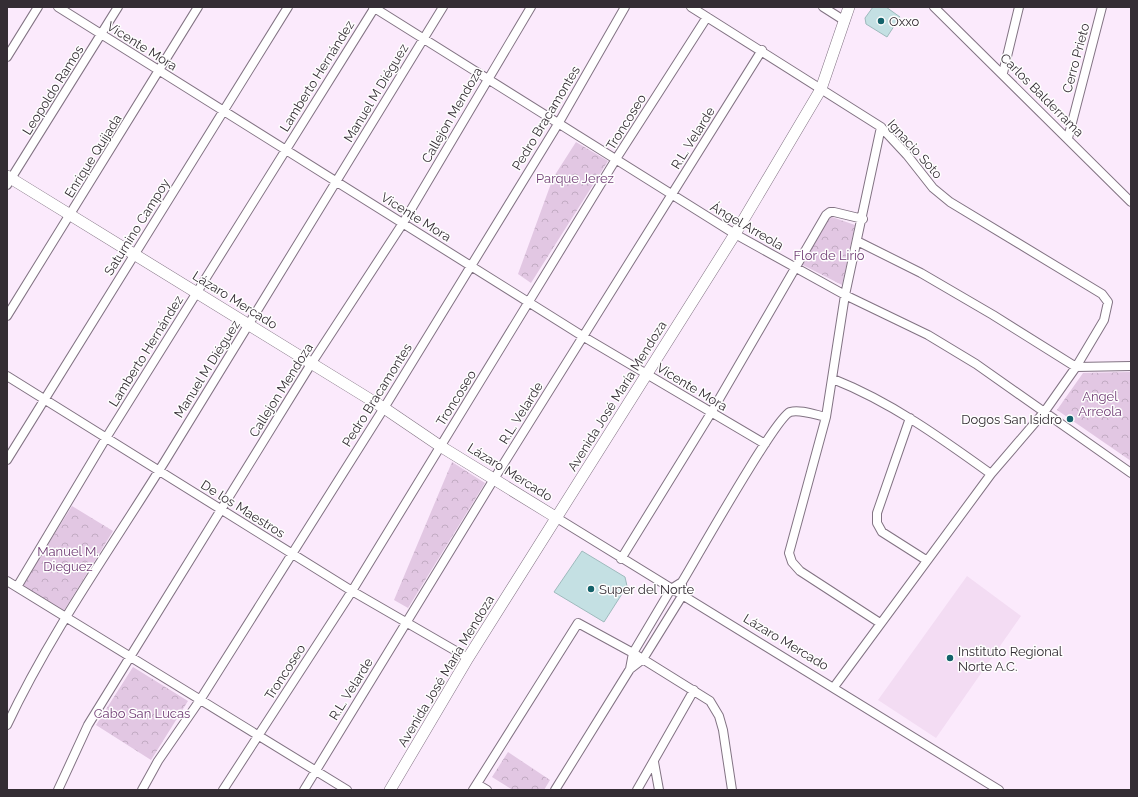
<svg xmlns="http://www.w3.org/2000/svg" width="1138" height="797" font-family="Raleway,sans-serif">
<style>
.built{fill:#f3dcf3}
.park{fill:url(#park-crowns)}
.building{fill:#c4e0e3;stroke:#9fbabd}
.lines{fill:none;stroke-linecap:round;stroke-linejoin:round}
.street-casing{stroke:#827383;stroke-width:10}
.secondary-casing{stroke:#827383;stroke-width:12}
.street{stroke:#fff;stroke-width:8}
.secondary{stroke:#fff;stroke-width:11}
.poi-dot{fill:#13626a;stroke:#fefefe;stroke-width:1.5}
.labels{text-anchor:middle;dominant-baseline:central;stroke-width:3;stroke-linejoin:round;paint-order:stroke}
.poi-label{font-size:13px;fill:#342d34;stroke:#fefefe;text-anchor:start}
.street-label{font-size:13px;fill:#342d34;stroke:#fefefe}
.park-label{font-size:13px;fill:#723e76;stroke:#fefefe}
</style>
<defs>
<pattern id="park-crowns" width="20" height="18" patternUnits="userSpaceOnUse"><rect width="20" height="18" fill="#e2c7e3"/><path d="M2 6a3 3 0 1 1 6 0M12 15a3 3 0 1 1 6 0" fill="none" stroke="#c2abc3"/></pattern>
</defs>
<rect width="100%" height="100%" fill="#fbeafc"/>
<path class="built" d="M967,576L1021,616L936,738L878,700Z"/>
<path class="park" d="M576,142L608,161L531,283L518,274L553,178Z
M829,216L855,225L842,285L801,264Z
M1131,372V461L1057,410L1083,373Z
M452,462L485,483L408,608L394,600Z
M72,506L113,531L63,612L22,586Z
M133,667L188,701L151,760L96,725Z
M508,752L550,780L544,790H513L492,777Z"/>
<path class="building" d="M873,7H886L900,17L887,37L866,24L865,18Z
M582,551L625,577L627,586L604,622L554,592Z"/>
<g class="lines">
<defs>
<path id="street" d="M58,7L584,337L765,444
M373,7L735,234L845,295L928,335L976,364L1131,473
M691,7L881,127L907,155L933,188L950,202L1102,294L1108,302L1104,320L1076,367L1045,411L991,474L834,687
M823,7L845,21
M934,7L1131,202
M7,57L38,7
M1003,73L1019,7
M1068,138L1102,7
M7,185L118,7
M857,241L921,273L993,315L1076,367L1131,366
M7,316L198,7
M7,376L352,591L468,658
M833,379C891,402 941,438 991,474
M910,418L877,513V523L882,532L926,560
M7,460L288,7
M557,518L999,790
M621,559L711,413L826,215L830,212H834L863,219
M7,581L347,790
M17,587L106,438L375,7
M880,623L800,571L792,562L789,553L826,417L845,295L881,127
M630,669L633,653L671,589L682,582C696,559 775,418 790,412C800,409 816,415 826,417
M7,725C51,632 111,548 165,461C258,310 350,158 443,7
M654,762L659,790
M477,784L487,790
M58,790L88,725L311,364L403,223L531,7
M142,790L158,761L200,700L384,408L558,124L625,7
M223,790L352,591L616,159L707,17
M304,790L494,479L762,50
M473,790L578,623L633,653L710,701L719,716L723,730L732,790
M555,790L630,669L643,659L682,596V582
M637,790L694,690"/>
<path id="secondary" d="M7,176L384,408L440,446L557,518
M390,790L468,658L735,234L821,89L849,7"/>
</defs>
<use href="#street" class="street-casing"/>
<use href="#secondary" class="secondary-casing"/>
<use href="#street" class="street"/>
<use href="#secondary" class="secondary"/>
</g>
<g class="poi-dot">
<circle cx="881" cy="21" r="4"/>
<circle cx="1070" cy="419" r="4"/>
<circle cx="591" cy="589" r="4"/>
<circle cx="950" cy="658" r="4"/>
</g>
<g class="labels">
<g class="poi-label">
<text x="889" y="21">Oxxo</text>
<text x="1062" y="419" text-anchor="end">Dogos San Isidro</text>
<text x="599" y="589">Super del Norte</text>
<text x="958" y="651">Instituto Regional<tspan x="958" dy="15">Norte A.C.</tspan></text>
</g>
<g class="street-label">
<text transform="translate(142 46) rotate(32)">Vicente Mora</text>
<text transform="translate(1076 58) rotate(-75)">Cerro Prieto</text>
<text transform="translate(317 76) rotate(-58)">Lamberto Hernández</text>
<text transform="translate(53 90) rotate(-58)">Leopoldo Ramos</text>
<text transform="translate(376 93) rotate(-59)">Manuel M Diéguez</text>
<text transform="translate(1042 95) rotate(45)">Carlos Balderrama</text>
<text transform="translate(452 115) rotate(-60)">Callejon Mendoza</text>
<text transform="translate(546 118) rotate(-59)">Pedro Bracamontes</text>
<text transform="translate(626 122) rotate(-58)">Troncoseo</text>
<text transform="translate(693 138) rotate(-58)">R.L. Velarde</text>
<text transform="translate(915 149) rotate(48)">Ignacio Soto</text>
<text transform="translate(93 156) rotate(-58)">Enrique Quijada</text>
<text transform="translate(416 217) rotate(32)">Vicente Mora</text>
<text transform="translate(747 226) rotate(30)">Ángel Arreola</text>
<text transform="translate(137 227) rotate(-58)">Saturnino Campoy</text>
<text transform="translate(235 300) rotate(32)">Lázaro Mercado</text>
<text transform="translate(146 351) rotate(-58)">Lamberto Hernández</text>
<text transform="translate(207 369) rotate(-58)">Manuel M Diéguez</text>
<text transform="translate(692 387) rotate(31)">Vicente Mora</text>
<text transform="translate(281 390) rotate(-58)">Callejon Mendoza</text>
<text transform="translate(377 395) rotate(-58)">Pedro Bracamontes</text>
<text transform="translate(617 396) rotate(-58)">Avenida José María Mendoza</text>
<text transform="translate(456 398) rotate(-58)">Troncoseo</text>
<text transform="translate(521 413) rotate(-58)">R.L. Velarde</text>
<text transform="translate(510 472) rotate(32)">Lázaro Mercado</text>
<text transform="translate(243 509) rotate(32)">De los Maestros</text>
<text transform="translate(786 642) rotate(31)">Lázaro Mercado</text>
<text transform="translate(446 671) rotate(-59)">Avenida José María Mendoza</text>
<text transform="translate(285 672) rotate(-57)">Troncoseo</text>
<text transform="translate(351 689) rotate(-58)">R.L. Velarde</text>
</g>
<g class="park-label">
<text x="575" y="178">Parque Jerez</text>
<text x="829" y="255">Flor de Lirio</text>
<text x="1100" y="396">Angel<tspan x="1100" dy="15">Arreola</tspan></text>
<text x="68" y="551">Manuel M.<tspan x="68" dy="15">Dieguez</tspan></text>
<text x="142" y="713">Cabo San Lucas</text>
</g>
</g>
<rect width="1138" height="797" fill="none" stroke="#342d34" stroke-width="16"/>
</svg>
